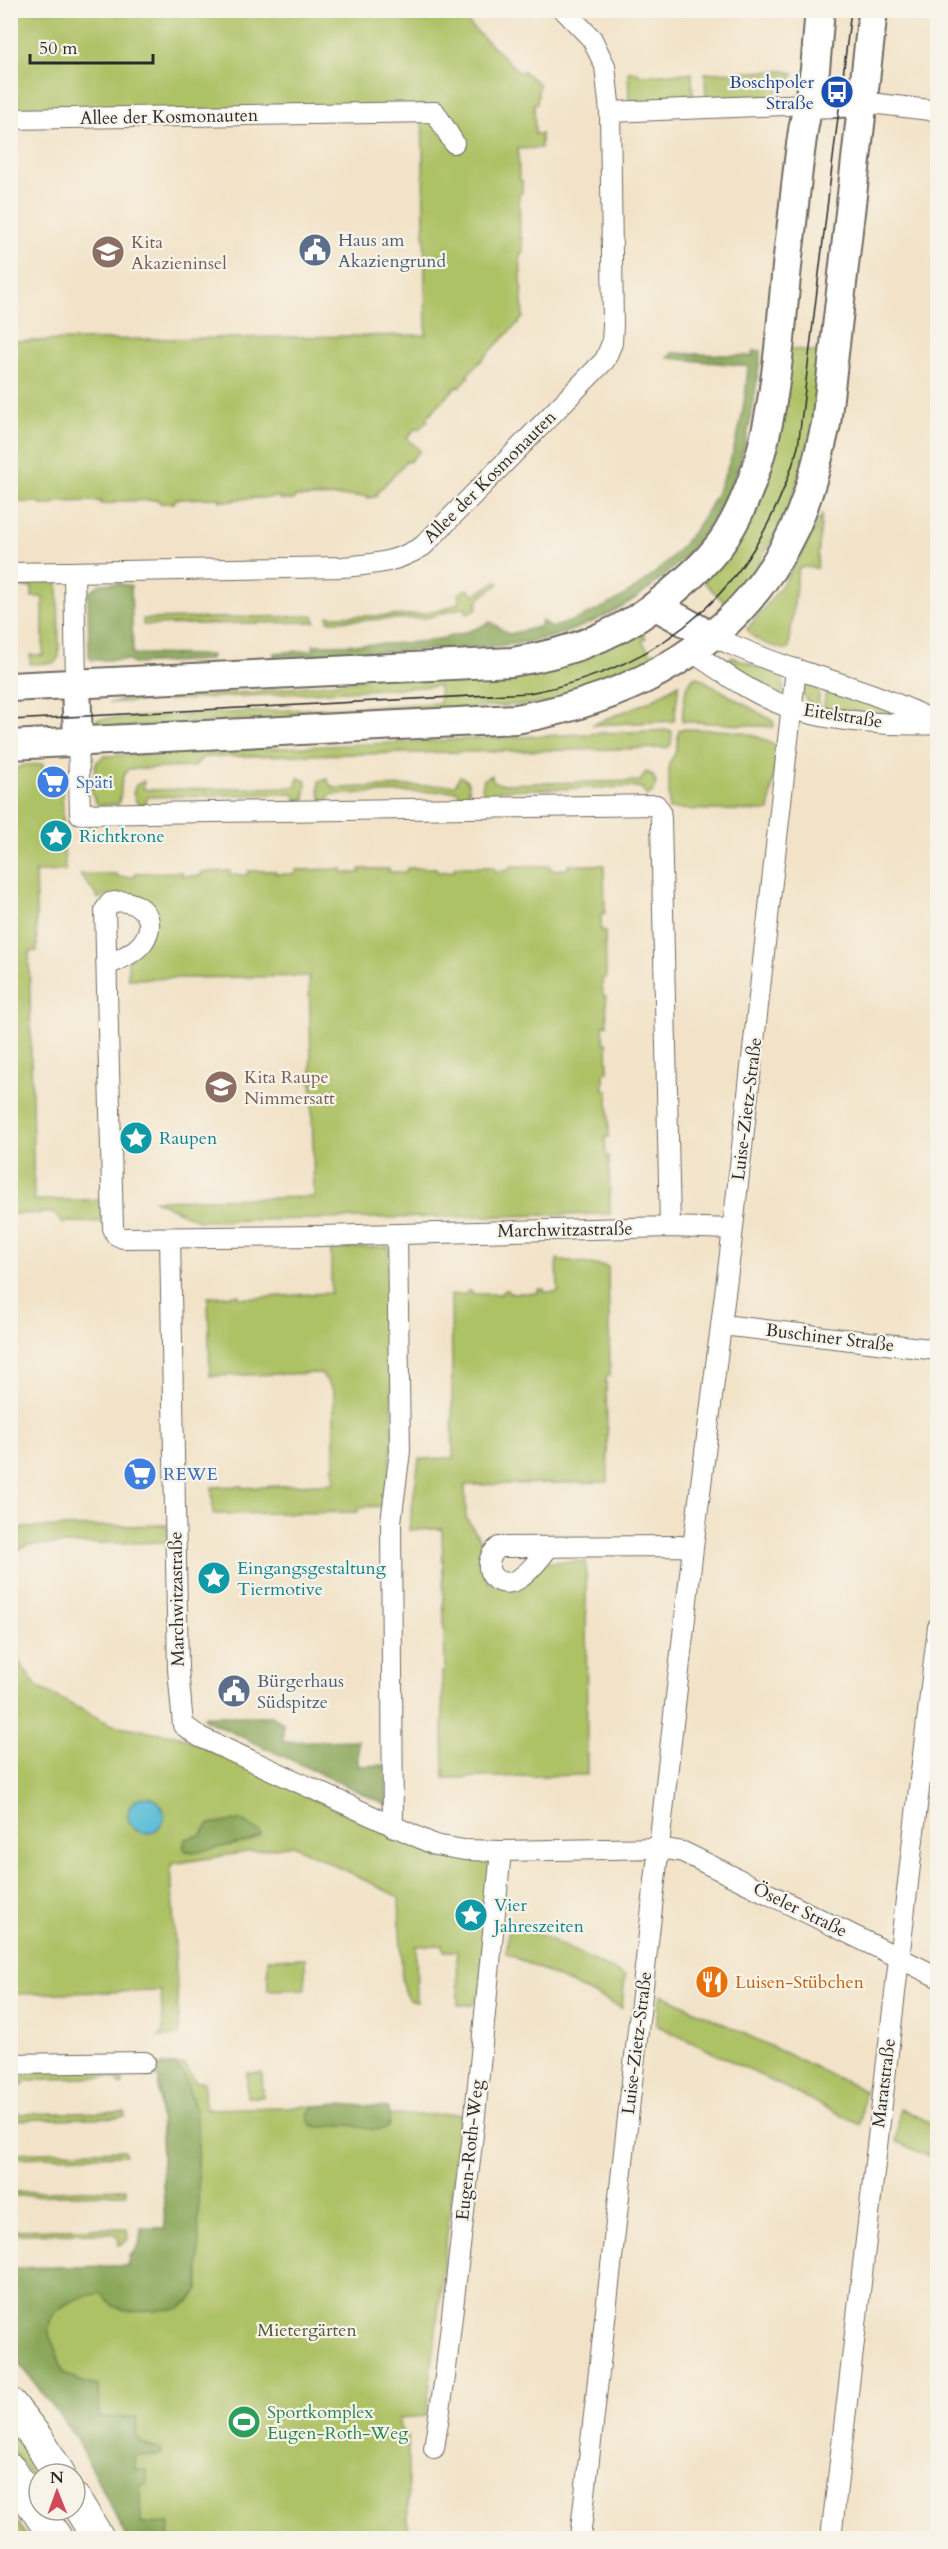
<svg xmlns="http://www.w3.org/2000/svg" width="948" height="2549" font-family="Cardo,serif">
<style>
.green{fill:#adc165;stroke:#6c7648;stroke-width:1.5}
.forest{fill:#8aa75a;stroke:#5a6942;stroke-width:1.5}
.water{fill:#59bcd7;stroke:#427481;stroke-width:1.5}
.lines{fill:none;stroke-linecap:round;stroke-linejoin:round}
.minor-casing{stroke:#716b62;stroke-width:22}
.secondary-casing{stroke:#716b62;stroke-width:32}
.primary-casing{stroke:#716b62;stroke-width:34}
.minor{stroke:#fff;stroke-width:20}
.secondary{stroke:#fff;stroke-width:28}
.primary{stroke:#fff;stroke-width:32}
.tram{stroke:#2b2b2b;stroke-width:1.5}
.labels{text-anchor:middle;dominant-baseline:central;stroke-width:4.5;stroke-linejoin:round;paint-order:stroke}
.transit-label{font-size:18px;fill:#164399;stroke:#f7f3e8;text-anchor:end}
.street-label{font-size:18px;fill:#2b2b2b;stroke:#f7f3e8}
.service-label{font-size:18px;fill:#4e5e75;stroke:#f7f3e8;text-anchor:start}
.education-label{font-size:18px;fill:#785e54;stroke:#f7f3e8;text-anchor:start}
.shop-label{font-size:18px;fill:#366cbe;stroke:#f7f3e8;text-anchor:start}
.culture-label{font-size:18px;fill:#0d838f;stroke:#f7f3e8;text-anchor:start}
.food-label{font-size:18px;fill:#c56008;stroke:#f7f3e8;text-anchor:start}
.park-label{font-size:18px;fill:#52583c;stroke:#f7f3e8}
.leisure-label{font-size:18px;fill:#27864d;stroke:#f7f3e8;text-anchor:start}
</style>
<rect width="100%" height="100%" fill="#f7f3e8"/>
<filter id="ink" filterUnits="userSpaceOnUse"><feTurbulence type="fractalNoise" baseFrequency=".0167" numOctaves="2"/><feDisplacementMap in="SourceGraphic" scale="12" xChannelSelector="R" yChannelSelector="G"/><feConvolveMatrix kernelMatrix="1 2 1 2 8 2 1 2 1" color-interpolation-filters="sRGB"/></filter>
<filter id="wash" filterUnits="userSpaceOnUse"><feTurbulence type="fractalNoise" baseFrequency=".008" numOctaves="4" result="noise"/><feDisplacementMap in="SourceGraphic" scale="24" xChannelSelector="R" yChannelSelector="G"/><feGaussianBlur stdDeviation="1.35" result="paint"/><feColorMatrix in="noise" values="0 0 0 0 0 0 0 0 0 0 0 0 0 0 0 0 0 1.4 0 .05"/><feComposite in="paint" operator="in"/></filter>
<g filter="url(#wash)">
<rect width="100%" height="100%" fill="#f2e3c8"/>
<path class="green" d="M11,11H467L471,17L467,22L520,73L523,71L539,84L537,103L534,104L535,134H541V148L518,149L519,179L522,180V193L519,194L520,238H522L523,253H520L523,318L467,375L469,377L459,387L457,386L426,418L428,420L418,430L416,428L407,438L420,451L409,462L407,461L376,494L378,496L368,498V496L295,497L294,500H280V497L235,499L234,501H220V498L175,499L174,503H160L159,500L115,501V503L101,504V501L55,502L54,505H41L40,502H11L10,341L426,335L422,106L11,115Z
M783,71L794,73L788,86L781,85L775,97L706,99L705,73Z
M628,72H638V75L692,73L693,100L629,101Z
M786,348L821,352L816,416L789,510L747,584L727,605L704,582Z
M822,514L817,568L802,567L798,569L789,647L786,650C773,646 753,642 747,629C780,591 801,559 822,514Z
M10,579H49L58,584L59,657L54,663L30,664V655H43V597H32V587H11Z
M496,581L499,584C490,591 475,597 477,609L468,614L465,609L461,608L426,618L328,621V616C358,615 438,621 460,601L458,594L467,589L475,595Z
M314,616L315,622L143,625V619Z
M639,629L646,638L642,641L651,654L655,652L661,661L554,703L99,728L97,719L440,703L439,686L109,703L129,698L252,692L345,682Z
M732,657L779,675L783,678L784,693L780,696L776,694L725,663Z
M696,676L773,721L774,727L682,721C684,706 683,684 696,676Z
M806,680L820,681L818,707C805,702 798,694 806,680Z
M826,683L914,717L824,709Z
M679,684L674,721L592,725L650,701Z
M682,729C712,730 753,727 777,748L769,811L669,809V764L676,751L679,730Z
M670,730L672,732L671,745L666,748L203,757L194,767L129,769C117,778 124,793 118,804L102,805L96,803L91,791L96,763L104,756Z
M43,764L44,792L62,791L65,871L35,872L37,951L29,952L34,1200H105L103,1222H61L54,1213L11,1214L10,771L25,765Z
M646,772L653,775L656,783L653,792L646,796L644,791L639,787L499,790L492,798L485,795L482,788L484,779L492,775L493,781L499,784L640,781Z
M460,776L467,780C471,788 470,795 461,798L458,792L454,791L333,794L329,797L328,803C318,799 319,791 319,781L328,779L329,784L335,788L455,785Z
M298,778L306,781L305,798L298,802L294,794H288L148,797L144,806L137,803L133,794L136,785L144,781L143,788L148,790L293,787L296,786Z
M568,865H604L605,913L601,914V931H605L606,978L602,979L603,996H606L607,1025H603L604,1043H607L608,1072L604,1073V1090H608L609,1137H605L606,1156H609L610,1214L200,1221L154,1200L314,1197L309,976L128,979V961L153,929L126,895H104L99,899L80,874H117V877H135V873L182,872V876H201V872L230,871V875H248V871H275L276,874H295V870L342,869V873H360V869H389V872H406L407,868H436L437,872L454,871L455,867H494V871L510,870L511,866H550V870L568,869Z
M389,1247L393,1438L384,1506L358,1507V1512L213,1514L212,1487L242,1486V1488L334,1483V1391L321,1373L210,1376L208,1297L239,1295V1298C271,1298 298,1294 331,1293V1248Z
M557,1259L608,1267L610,1376L606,1377L608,1482L465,1485L466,1518L483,1543V1567L489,1582L546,1562L586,1561L587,1775L444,1778L442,1672L445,1671L442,1529L409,1530L419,1459L453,1458L451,1295L467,1294V1291H471L472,1294H502V1291L508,1290V1293H538V1289H544V1292H558Z
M167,1525L168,1542L28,1545L14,1552L11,1560V1528Z
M10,1606L13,1646L17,1659L37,1687L112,1725L179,1736L436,1856L490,1860L493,1862L480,1993L473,2005H458L457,1951H444L443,1945L416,1946L417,2002L409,2000L404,1992L402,1981L399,1897L293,1845L171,1864L179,2036L159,2037L163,2032L161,1991L11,1994Z
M510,1920L625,1976L622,2008L506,1953Z
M305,1958V1989L268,1990V1959Z
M661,1994L865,2091L860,2124L656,2025Z
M158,2065H185L196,2082H204L205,2109L316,2106L317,2117L461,2114L426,2416L399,2418L400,2428L408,2437V2538H133L90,2435L11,2352V2268L128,2266L129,2256C141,2249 140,2241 141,2228H165Z
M28,2071H116L124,2083L121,2086L117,2080L111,2077L27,2080L19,2089H15L16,2082Z
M247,2073H262L263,2097H247Z
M900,2108L937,2126V2161L896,2141Z
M125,2112V2117L11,2120V2114Z
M125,2150L126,2155L11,2158V2153Z
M126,2189V2194L11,2196V2192Z
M127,2228L128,2239L122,2245H119L118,2237L113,2233L11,2234V2230Z
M10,2427L43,2474H39V2488L11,2448Z
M10,2511L28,2538H11Z"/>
<path class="forest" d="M753,351H761C756,387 752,423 741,458C715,544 647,605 564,633C518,648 467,648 420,650C371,652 323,655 274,657V653L314,650L313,645C373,643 436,650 491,622L509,634L539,627L542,621L551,628C677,590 740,495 748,366L668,358L672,353L753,356Z
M117,583L131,586L133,654L211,655L209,660L133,664L127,660H92L89,657L88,593L100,584Z
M205,1716H271L283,1723V1742L358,1740V1766L386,1765L387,1805L204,1719Z
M242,1821L260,1832L261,1836L248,1842L194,1852L186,1851L183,1846L186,1839L202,1834L208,1825L214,1823Z
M175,2065L184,2074L189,2090L194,2105L198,2131L199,2290L189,2302L178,2309L124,2311L113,2306L101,2293C82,2296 46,2306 49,2333C50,2339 54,2345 56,2351C59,2359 60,2366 64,2373L82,2382L99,2386L100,2418L137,2417L136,2436L143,2444L160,2450L161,2455L134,2456L135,2470H147V2485L140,2486L141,2524L170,2523L169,2538H127L75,2436L11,2352V2268L128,2266L129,2256C141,2249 140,2241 141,2228H165L159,2077H147L145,2073L146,2068Z
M340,2104L387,2108L390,2115L388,2127C373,2134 360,2125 345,2125C332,2125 325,2130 312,2126L308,2119L309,2112L316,2106Z"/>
<path class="water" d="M128 1815a18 18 0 1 1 36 0a18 18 0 1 1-36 0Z"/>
</g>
<g filter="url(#ink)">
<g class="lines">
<defs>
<path id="minor" d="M862,102L938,111
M610,112L808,104
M10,119L435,112L454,143
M74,572L76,684
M10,573L343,567C375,564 395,563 423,546L605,360L612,343L613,325L610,112L605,66L592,39L564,10
M709,635C738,647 765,660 795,669C843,684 894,699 938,724
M691,651C722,672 755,696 791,708C832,722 895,726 937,724
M78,741L80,814L656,805L660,810L661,819L670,1227
M108,965C120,959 135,953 143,942C161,916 136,896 110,903L105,910L113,1228L116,1235L123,1238L320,1236L670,1227L733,1229
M170,1238L178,1669L183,1725L200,1737L435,1845L464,1850L501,1851L660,1848L683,1852L938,1977
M722,1325L938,1350
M549,1547C541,1557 531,1571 520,1578C496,1594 476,1565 499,1547L679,1546L693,1548
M393,1827L391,1522L400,1451L397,1234
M10,2064L145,2062
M434,2448L445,2377L474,2125L501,1851
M580,2538L693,1548L730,1254L796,669
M831,2538L938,1627"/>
<path id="secondary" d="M808,104L862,102
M656,606L709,635
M76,684L78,741
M10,687L512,662C572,653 625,633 671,593C692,575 713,557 727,534C778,450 778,343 789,248C794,210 797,170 803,131C806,111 812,90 815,69C817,50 818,30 820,10
M10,745L516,719C636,698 740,643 794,529C809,497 818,459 826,424L873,10"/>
<path id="primary" d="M10,2404L38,2440L59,2474
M10,2470L56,2538
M75,2500L98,2538"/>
</defs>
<use href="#minor" class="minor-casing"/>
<use href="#secondary" class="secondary-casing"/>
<use href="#primary" class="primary-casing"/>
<use href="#minor" class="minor"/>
<use href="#secondary" class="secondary"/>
<use href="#primary" class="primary"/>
<path class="tram" d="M10,720L529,693C670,667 758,585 798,447L851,10"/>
</g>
</g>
<defs>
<symbol id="bus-disc" viewBox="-11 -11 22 22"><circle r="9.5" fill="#1a4fb4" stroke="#f7f3e8"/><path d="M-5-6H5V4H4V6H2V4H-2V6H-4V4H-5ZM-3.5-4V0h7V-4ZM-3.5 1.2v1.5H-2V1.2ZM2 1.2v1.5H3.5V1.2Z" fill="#fff"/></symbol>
<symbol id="civic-disc" viewBox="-11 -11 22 22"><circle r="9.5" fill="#5c6f8a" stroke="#f7f3e8"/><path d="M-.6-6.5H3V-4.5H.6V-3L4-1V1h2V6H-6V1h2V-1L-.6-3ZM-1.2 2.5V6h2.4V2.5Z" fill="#fff"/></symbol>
<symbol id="school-disc" viewBox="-11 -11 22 22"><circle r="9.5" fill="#8d6e63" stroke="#f7f3e8"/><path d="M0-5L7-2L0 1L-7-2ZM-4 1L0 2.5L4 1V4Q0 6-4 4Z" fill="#fff"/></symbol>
<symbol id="supermarket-disc" viewBox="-11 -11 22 22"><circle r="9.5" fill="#3f7fe0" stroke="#f7f3e8"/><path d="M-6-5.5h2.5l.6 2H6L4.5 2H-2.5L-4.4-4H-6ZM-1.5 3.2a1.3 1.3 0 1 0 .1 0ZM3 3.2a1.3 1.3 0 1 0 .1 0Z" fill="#fff"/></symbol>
<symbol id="sight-disc" viewBox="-11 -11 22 22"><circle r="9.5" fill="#0f9aa8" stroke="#f7f3e8"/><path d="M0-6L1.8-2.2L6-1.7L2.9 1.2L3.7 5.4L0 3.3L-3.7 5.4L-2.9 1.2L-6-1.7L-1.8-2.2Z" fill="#fff"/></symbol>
<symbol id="restaurant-disc" viewBox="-11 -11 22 22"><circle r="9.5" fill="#e8710a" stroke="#f7f3e8"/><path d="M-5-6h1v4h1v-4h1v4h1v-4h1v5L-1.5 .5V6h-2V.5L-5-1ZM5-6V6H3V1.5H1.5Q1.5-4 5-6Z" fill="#fff"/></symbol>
<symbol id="stadium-disc" viewBox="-11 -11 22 22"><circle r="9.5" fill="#2e9e5b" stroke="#f7f3e8"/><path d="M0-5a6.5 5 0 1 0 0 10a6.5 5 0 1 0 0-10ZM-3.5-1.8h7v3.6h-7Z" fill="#fff"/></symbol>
</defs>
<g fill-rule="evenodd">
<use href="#bus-disc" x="818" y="73" width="38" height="38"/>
<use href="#civic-disc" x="296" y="231" width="38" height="38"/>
<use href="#school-disc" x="89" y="233" width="38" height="38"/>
<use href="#supermarket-disc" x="34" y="763" width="38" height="38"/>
<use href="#sight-disc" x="37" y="817" width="38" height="38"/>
<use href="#school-disc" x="202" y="1068" width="38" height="38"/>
<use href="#sight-disc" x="117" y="1119" width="38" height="38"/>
<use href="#supermarket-disc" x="121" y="1455" width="38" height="38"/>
<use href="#sight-disc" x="195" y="1559" width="38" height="38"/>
<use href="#civic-disc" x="215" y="1672" width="38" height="38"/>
<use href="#sight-disc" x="452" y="1896" width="38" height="38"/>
<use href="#restaurant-disc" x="693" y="1963" width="38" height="38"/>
<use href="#stadium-disc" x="225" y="2403" width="38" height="38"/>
</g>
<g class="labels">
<g class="transit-label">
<text x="814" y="82">Boschpoler<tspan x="814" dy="21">Straße</tspan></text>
</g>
<g class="street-label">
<text transform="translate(169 117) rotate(-1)">Allee der Kosmonauten</text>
<text transform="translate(490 477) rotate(-45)">Allee der Kosmonauten</text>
<text transform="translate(843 716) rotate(9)">Eitelstraße</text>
<text transform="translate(747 1109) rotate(-83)">Luise-Zietz-Straße</text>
<text transform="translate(565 1230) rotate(-1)">Marchwitzastraße</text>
<text transform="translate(830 1338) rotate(7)">Buschiner Straße</text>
<text transform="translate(177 1599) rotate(-91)">Marchwitzastraße</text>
<text transform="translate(800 1910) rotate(26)">Öseler Straße</text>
<text transform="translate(637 2043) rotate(-83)">Luise-Zietz-Straße</text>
<text transform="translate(884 2083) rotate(-83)">Maratstraße</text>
<text transform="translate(470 2150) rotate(-84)">Eugen-Roth-Weg</text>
</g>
<g class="service-label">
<text x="338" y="240">Haus am<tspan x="338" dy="21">Akaziengrund</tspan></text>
<text x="257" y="1681">Bürgerhaus<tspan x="257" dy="21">Südspitze</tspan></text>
</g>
<g class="education-label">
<text x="131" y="242">Kita<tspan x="131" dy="21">Akazieninsel</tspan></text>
<text x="244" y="1077">Kita Raupe<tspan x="244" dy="21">Nimmersatt</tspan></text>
</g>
<g class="shop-label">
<text x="76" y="782">Späti</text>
<text x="163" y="1474">REWE</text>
</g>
<g class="culture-label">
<text x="79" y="836">Richtkrone</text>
<text x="159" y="1138">Raupen</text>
<text x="237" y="1568">Eingangsgestaltung<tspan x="237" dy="21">Tiermotive</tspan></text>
<text x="494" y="1905">Vier<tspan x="494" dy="21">Jahreszeiten</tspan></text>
</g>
<g class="food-label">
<text x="735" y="1982">Luisen-Stübchen</text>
</g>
<g class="park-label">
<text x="307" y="2330">Mietergärten</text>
</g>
<g class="leisure-label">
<text x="267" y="2412">Sportkomplex<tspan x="267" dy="21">Eugen-Roth-Weg</tspan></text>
</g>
</g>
<rect width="948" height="2549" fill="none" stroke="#f7f3e8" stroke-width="36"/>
<g transform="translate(57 2492) rotate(359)"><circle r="28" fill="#f7f3e8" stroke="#a5a39c" stroke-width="1.5"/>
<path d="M0-4.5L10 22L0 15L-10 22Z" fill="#d1495b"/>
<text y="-9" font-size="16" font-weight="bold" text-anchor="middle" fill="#2b2b2b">N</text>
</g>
<path d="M30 54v9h123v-9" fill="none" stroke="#2b2b2b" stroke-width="3"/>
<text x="39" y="54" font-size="18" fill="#2b2b2b" stroke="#f7f3e8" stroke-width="4.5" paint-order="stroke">50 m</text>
</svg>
